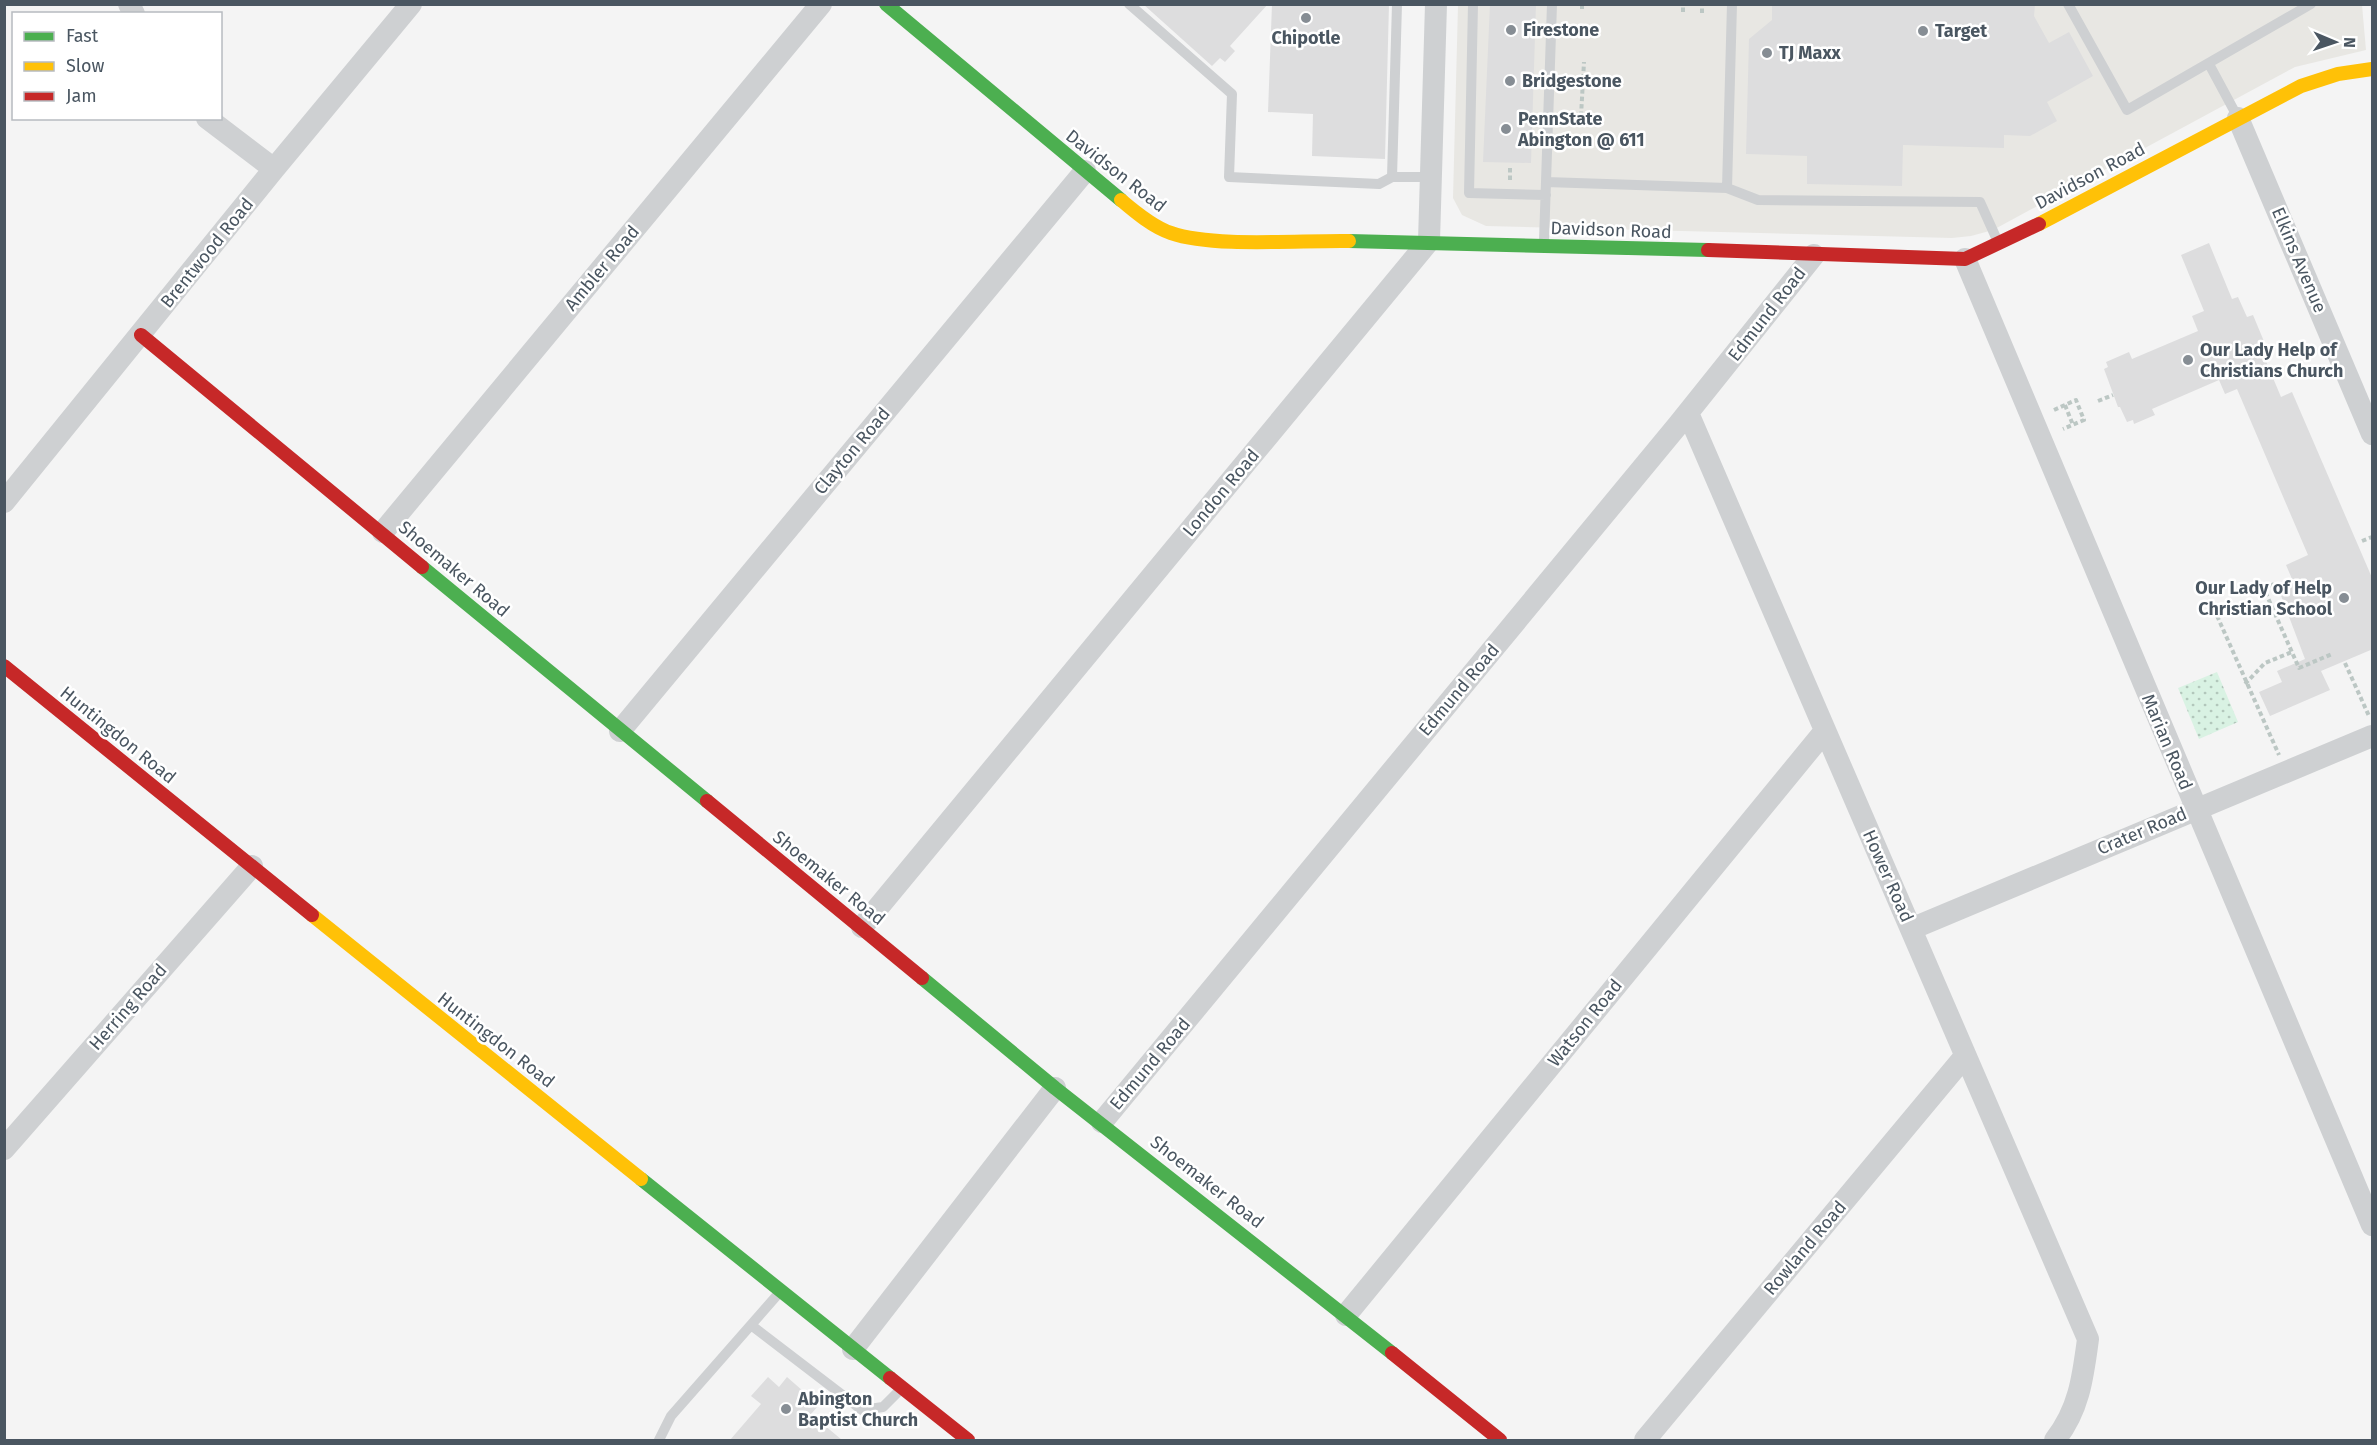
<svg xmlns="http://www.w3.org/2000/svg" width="2377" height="1445" font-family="'Fira Sans',sans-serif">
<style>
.commercial{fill:#e8e7e3}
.green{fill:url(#green-dots)}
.building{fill:#ddddde}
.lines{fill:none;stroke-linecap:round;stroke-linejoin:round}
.path{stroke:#bcc7c4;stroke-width:4;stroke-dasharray:4.5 3;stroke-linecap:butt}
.lane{stroke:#ced0d2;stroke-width:10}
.street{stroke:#ced0d2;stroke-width:22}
.fast{stroke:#4caf50;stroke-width:14}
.slow{stroke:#ffc107;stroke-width:14}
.jam{stroke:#c62828;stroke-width:14}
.poi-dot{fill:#868d94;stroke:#fff;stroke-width:2}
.labels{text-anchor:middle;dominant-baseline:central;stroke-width:5;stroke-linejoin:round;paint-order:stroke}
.poi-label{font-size:18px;font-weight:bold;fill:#4a5661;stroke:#fff;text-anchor:start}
.street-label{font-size:18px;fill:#4a5661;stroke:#fff}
</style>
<defs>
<pattern id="green-dots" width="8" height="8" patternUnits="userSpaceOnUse" patternTransform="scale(1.5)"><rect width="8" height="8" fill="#d9f2e3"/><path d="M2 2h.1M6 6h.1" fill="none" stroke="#b2c7bb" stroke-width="1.8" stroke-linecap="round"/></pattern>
</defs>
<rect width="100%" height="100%" fill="#f4f4f4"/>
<path class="commercial" d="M1458,5H2362L2366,50L2295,67L1993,230L1971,236L1952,238L1486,226L1462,215L1453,198Z"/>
<path class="green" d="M2217,672L2238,722L2199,739L2178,688Z"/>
<path class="building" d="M1143,4H1268L1230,46L1235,51L1225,62L1220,58L1212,66Z
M1272,4H1389L1385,159L1312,156L1313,114L1268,112Z
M1490,4H1536L1531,163L1483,162Z
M1772,4H2035L2034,16L2049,43L2069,32L2093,76L2047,102L2057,121L2030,136L2004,135V148L1903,145L1902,186L1807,184V156L1746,154L1749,39L1772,20Z
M2209,243L2232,299L2238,297L2247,317L2253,315L2268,351L2263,354L2281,397L2292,392L2373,580V649L2321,671L2330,690L2270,716L2259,692L2282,682L2277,671L2305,659L2277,585L2292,579L2286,565L2308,555L2237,389L2225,394L2219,380L2152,409L2155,415L2134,424L2133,420L2127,422L2120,407H2118L2104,369L2108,367L2106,362L2129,352L2132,359L2198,331L2192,316L2204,311L2181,255Z
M768,1377L779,1387L787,1377L819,1405L811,1414L842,1440H730L761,1404L751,1396Z"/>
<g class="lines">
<path class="path" d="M1582,9V4
M1683,12V4
M1702,13V4
M1581,116L1584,62
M1510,180V166
M2098,401L2113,395
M2065,405L2073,425
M2054,410L2076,400L2084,420L2063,429
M2362,541L2372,537
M2274,584L2264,589L2299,668L2332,654
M2214,609L2279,755
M2345,663L2369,716
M2245,684L2265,663L2292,652"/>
<path class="lane" d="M1129,4L1232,94L1229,177L1379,184L1392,177H1431
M1473,4L1469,193L1546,195
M1732,4L1727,188L1758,200L1980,202L1998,242
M2068,4L2127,110L2311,4
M2209,64L2237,116
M1392,177L1397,4
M1546,182L1727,188
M1544,241L1552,4
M751,1325L862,1410L883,1407L899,1391
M659,1440L671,1416L779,1293"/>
<path class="street" d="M129,4L134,14
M207,118L274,169
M2238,118L2372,434
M1965,259L2372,1225
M1688,413L2088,1339C2083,1377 2079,1410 2055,1440
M4,502L274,169L411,4
M383,532L821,4
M620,731L1085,171
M862,927L1429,241L1436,4
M1911,929L2372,736
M1102,1122L1678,425L1814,255
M4,1149L252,866
M1346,1315L1824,732
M853,1349L1055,1088
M1645,1440L1965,1056"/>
<path class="fast" d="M886,4L1121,200
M1349,241L1708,250
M422,567L707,801
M922,978L1055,1088L1392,1353
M641,1179L890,1378"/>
<path class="slow" d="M1121,200C1135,212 1153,227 1171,233C1214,248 1301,240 1349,241
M2039,224L2301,86L2338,74L2372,69
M312,915L641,1179"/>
<path class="jam" d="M1708,250L1965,259L2039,224
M141,335L422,567
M4,666L312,915
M707,801L922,978
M1392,1353L1500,1440
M890,1378L968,1440"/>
</g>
<g class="poi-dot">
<circle cx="1306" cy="18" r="6"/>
<circle cx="1511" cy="30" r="6"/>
<circle cx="1923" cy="31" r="6"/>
<circle cx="1767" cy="53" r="6"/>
<circle cx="1510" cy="81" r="6"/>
<circle cx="1506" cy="129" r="6"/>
<circle cx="2188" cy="360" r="6"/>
<circle cx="2344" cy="598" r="6"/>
<circle cx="786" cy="1409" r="6"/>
</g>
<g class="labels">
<g class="poi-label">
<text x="1523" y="30">Firestone</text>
<text x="1935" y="31">Target</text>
<text x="1306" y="38" text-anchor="middle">Chipotle</text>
<text x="1779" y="53">TJ Maxx</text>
<text x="1522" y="81">Bridgestone</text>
<text x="1518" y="119">PennState<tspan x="1518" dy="21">Abington @ 611</tspan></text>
<text x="2200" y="350">Our Lady Help of<tspan x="2200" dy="21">Christians Church</tspan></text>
<text x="2332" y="588" text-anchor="end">Our Lady of Help<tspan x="2332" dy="21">Christian School</tspan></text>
<text x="798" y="1399">Abington<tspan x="798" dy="21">Baptist Church</tspan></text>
</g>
<g class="street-label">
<text transform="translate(1116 171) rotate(38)">Davidson Road</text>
<text transform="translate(2090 176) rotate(-28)">Davidson Road</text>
<text transform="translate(1611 230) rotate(2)">Davidson Road</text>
<text transform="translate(207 253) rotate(-51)">Brentwood Road</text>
<text transform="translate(2299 260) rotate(67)">Elkins Avenue</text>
<text transform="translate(602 268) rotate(-50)">Ambler Road</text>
<text transform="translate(1767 314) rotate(-52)">Edmund Road</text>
<text transform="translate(852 451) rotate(-50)">Clayton Road</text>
<text transform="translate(1221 493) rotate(-50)">London Road</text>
<text transform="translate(454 569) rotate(40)">Shoemaker Road</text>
<text transform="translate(1459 690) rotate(-50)">Edmund Road</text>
<text transform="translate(118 735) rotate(39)">Huntingdon Road</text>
<text transform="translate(2167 742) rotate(67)">Marian Road</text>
<text transform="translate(2142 831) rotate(-23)">Crater Road</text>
<text transform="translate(1888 876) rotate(66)">Hower Road</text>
<text transform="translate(829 878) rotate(39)">Shoemaker Road</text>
<text transform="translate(128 1007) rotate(-49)">Herring Road</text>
<text transform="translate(1585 1023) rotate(-51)">Watson Road</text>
<text transform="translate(496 1040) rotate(38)">Huntingdon Road</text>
<text transform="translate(1150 1064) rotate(-50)">Edmund Road</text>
<text transform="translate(1207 1182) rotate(38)">Shoemaker Road</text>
<text transform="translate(1805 1248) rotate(-50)">Rowland Road</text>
</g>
</g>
<rect width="2377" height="1445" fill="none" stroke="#4a5661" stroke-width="12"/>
<rect x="12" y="12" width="210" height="108" fill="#ffffff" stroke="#b7bbc0" stroke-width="1.5"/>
<rect x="24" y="32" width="30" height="9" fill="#4caf50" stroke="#b7bbc0" stroke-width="1.5"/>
<text x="66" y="42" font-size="18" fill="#4a5661">Fast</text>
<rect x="24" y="62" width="30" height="9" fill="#ffc107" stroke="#b7bbc0" stroke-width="1.5"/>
<text x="66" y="72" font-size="18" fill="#4a5661">Slow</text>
<rect x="24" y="92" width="30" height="9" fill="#c62828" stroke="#b7bbc0" stroke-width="1.5"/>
<text x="66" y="102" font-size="18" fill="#4a5661">Jam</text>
<g transform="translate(2335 42) rotate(92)" stroke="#ffffff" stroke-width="4.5" paint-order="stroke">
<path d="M0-4.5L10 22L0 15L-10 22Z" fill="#4a5661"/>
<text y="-9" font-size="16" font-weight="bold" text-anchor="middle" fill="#4a5661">N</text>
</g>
</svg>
